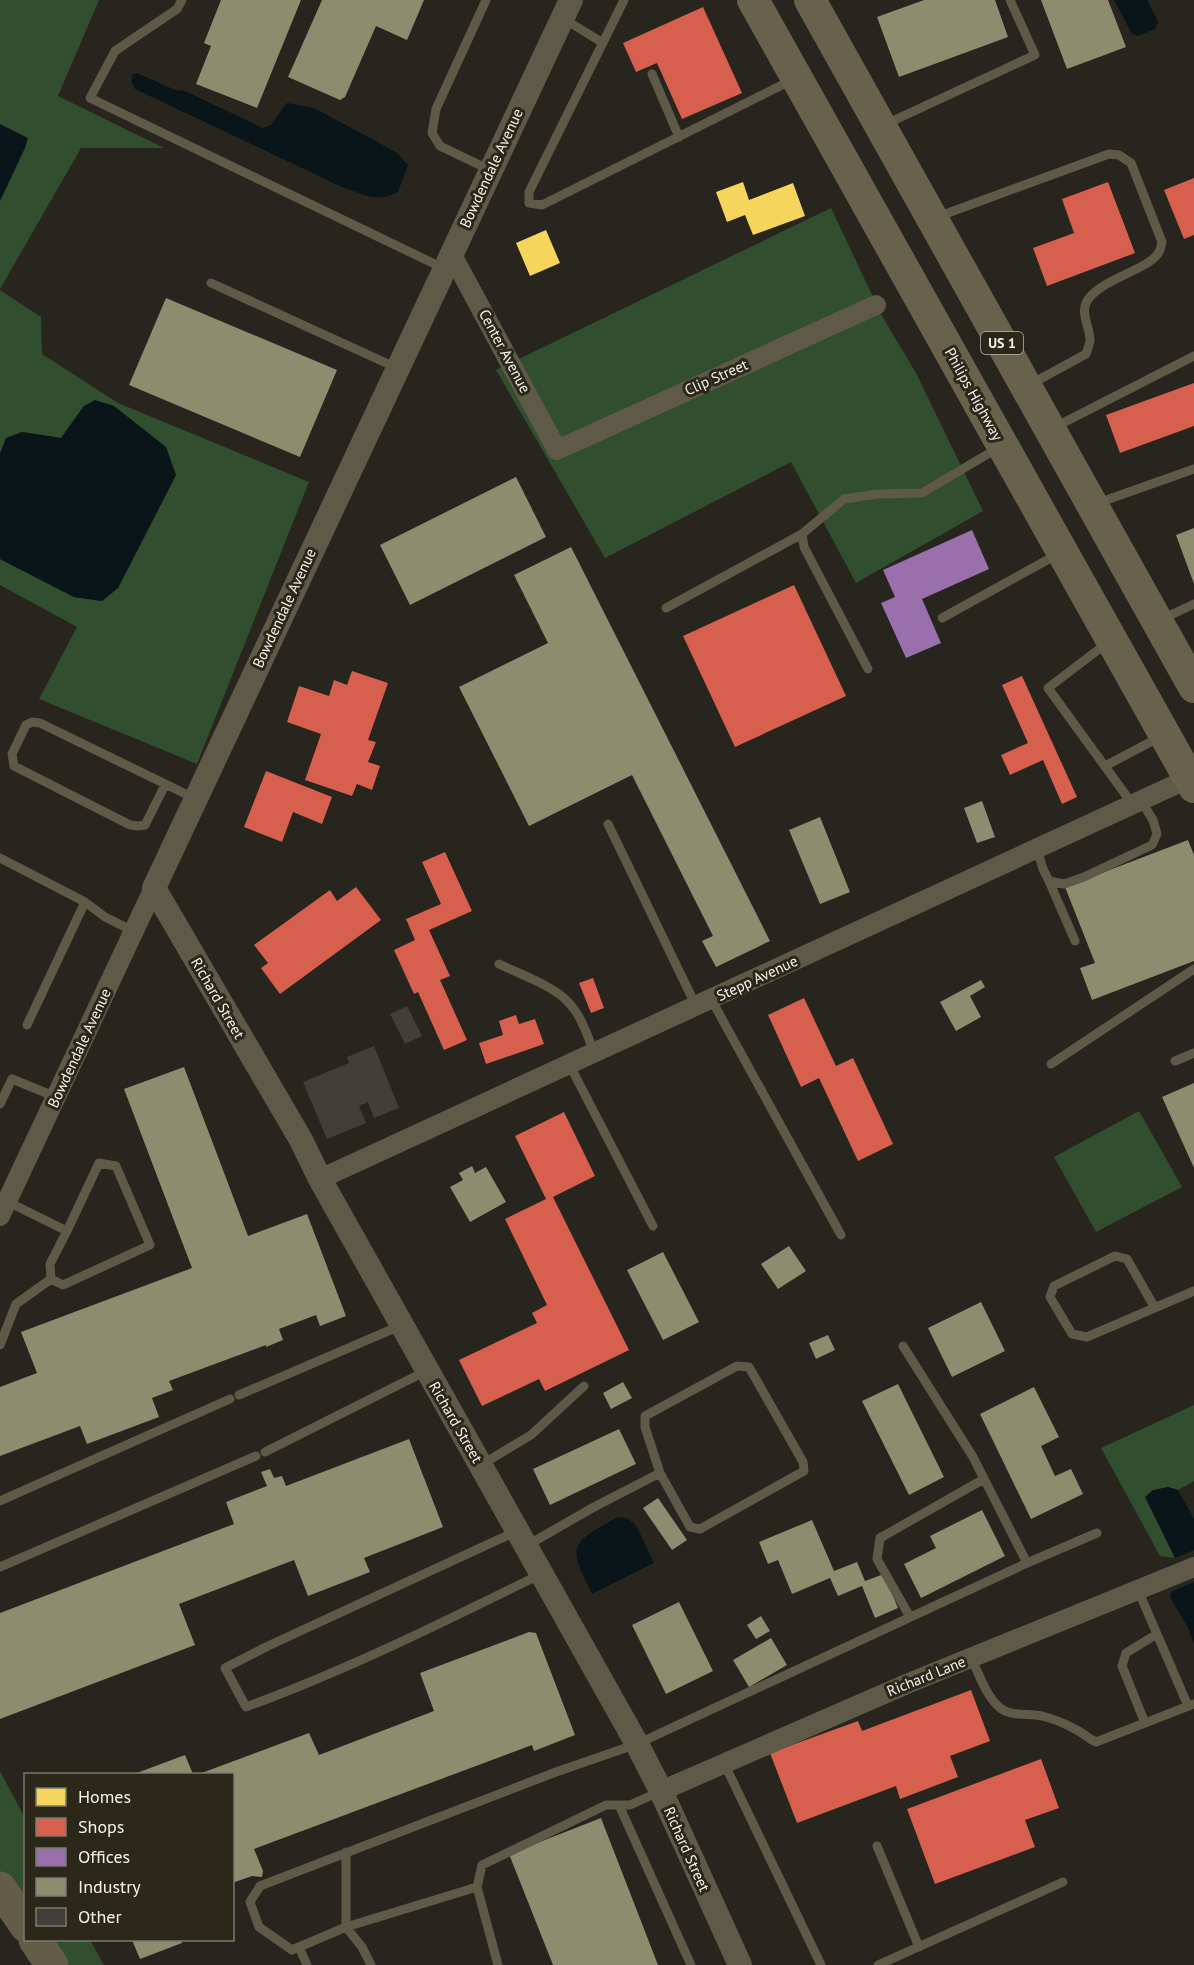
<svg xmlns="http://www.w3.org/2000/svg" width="1194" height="1965" font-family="'PT Sans',sans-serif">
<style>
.green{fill:#314e2f}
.water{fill:#091518}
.homes{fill:#f6d55c}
.shops{fill:#d6604d}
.offices{fill:#9970ab}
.industry{fill:#8c8c6e}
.building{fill:#423e39}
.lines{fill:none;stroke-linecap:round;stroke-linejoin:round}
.service{stroke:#5f5a48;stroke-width:9}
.minor{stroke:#5f5a48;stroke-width:20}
.tertiary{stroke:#5f5a48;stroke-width:24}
.primary{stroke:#68614b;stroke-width:32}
.motorway{stroke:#635c46;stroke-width:33}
.labels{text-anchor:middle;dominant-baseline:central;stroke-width:6;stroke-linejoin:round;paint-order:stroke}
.shield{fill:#2b281a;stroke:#b8b6ac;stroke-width:1.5}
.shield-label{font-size:14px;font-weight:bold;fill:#f5f3ea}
.street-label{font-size:15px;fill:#f5f3ea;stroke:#2b281a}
</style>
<rect width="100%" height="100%" fill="#27251e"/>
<path class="green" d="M0,0H99L58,96L164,148H81L0,289Z
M831,208L882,316L916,373L983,511L856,583L791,462L605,558L496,370Z
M0,290L41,317L42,354L118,403L309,482L197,764L39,699L77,627L0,585V559L74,597L102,601L118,588L176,475L84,406L61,438L22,432L0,453Z
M1139,1111L1182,1187L1096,1232L1054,1157Z
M1194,1405V1481L1178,1490L1168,1487L1146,1497L1175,1558L1160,1556L1101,1448Z
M0,1771L25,1818V1908L0,1872Z
M47,1940H90L104,1965H63Z"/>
<path class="water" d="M1114,0H1147L1158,22L1155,29L1138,36L1132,34Z
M137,73L175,90L185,91L263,128L271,125L287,103L314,108L396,152L408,165L398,192C376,203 366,195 344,188L135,89L131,81L133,74Z
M0,124L28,138L25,148L0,201Z
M95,400L114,406L166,447L176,475L118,588L102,601L74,597L0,559V453L6,438L22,432L61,438L84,406Z
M1168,1487L1178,1490L1194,1519V1550L1175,1558L1145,1497L1153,1490Z
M618,1517L629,1519L637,1527L654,1563L592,1594C567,1545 570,1543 618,1517Z
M1194,1582V1644L1188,1628L1170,1597L1171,1592Z"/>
<path class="homes" d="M743,182L749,200L793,183L805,216L753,235L745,215L727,222L716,192Z
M546,230L560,263L530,276L516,243Z"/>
<path class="shops" d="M703,7L742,93L682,119L657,63L636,72L623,43Z
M1194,178V235L1184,239L1164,190Z
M1108,182L1135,253L1047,286L1033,248L1074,233L1062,199Z
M1194,383V426L1120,453L1106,415Z
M794,585L846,696L735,747L683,636Z
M352,671L388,683L368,740L376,742L368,762L380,766L372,790L357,784L352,796L305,780L321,734L287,722L299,686L329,696L334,680L347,685Z
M1022,676L1077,797L1062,804L1043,760L1010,775L1001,755L1028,743L1002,685Z
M266,771L332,797L322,824L293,812L282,842L244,827Z
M445,852L472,911L429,930L450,976L440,980L467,1040L444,1050L418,992L414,994L394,950L415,940L406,919L441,904L422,862Z
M356,887L381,920L280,994L261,968L268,963L254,945L330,890L337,901Z
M593,978L604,1008L591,1013L579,983Z
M804,998L836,1066L853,1058L893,1144L858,1161L819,1078L801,1087L768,1015Z
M516,1015L519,1024L535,1019L544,1044L486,1064L479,1043L503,1035L499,1021Z
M564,1112L595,1176L553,1197L629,1350L545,1391L539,1379L482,1406L459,1360L537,1323L532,1313L547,1305L505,1219L546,1199L515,1136Z
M971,1690L990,1741L950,1756L958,1777L900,1799L896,1786L797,1823L770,1753L858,1721L862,1731Z
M1041,1759L1059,1808L1025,1820L1035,1847L935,1884L907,1809Z"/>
<path class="offices" d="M972,530L989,569L922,599L941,643L906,658L881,603L895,597L883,570Z"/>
<path class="industry" d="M221,0H301L257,108L196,84L211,46L204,43Z
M322,0H424L407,40L376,26L345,97L340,100L288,77Z
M924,0H995L1008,37L899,77L877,17Z
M1041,0H1108L1126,47L1067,69Z
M166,298L337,370L300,457L129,385Z
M516,477L546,537L410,605L380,545Z
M1194,528V584L1176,535Z
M571,547L770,941L716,967L702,941L713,936L632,775L529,826L459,687L548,643L514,575Z
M982,801L995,837L977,843L964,808Z
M820,817L850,892L820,904L789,830Z
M1188,840L1194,855V961L1092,1000L1080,968L1095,963L1065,887Z
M981,980L985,987L970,996L981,1017L956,1031L940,1002Z
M184,1067L248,1236L307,1214L346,1316L320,1326L316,1315L279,1329L283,1340L266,1347V1345L169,1381L173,1390L152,1398L159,1417L87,1444L80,1426L0,1456V1387L37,1373L21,1332L192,1268L124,1089Z
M1194,1083V1168L1162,1097Z
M472,1166L475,1173L486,1167L506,1202L470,1222L450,1187L463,1180L459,1173Z
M789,1246L806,1271L778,1289L761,1264Z
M663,1252L699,1322L663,1340L627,1270Z
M981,1302L1005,1351L952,1377L928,1328Z
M828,1335L835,1350L816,1359L809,1343Z
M623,1382L632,1398L611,1409L603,1393Z
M898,1384L944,1477L909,1495L862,1401Z
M1034,1387L1059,1437L1041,1446L1055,1476L1071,1469L1083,1494L1031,1519L980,1414Z
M619,1429L636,1464L550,1505L533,1469Z
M409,1439L443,1527L364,1558L370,1572L308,1596L294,1560L179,1604L195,1645L0,1719V1613L234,1524L226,1502L267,1486L261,1472L270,1469L274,1478L282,1476L286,1486Z
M658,1498L687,1540L672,1550L643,1508Z
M982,1510L1005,1556L921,1598L904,1564L936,1548L930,1536Z
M812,1520L834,1571L857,1562L865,1581L884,1574L898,1608L875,1618L862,1586L838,1596L830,1578L792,1594L778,1560L768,1564L759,1542Z
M679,1602L713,1671L666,1694L632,1625Z
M761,1616L770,1631L756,1639L747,1625Z
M529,1632L536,1633L575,1735L534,1751L532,1745L254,1849L263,1871L262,1877L252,1876L232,1883V1774H199L309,1733L319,1755L434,1711L420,1673Z
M771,1638L787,1665L749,1687L733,1660Z
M185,1755L193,1774H134Z
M601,1818L658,1965H553L509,1854Z
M132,1940H181L182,1943L140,1959Z"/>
<path class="building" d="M407,1006L422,1036L405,1044L390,1014Z
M374,1046L399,1108L374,1118L368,1102L359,1106L366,1123L327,1139L303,1082L349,1063L347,1057Z"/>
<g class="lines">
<path class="service" d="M182,0L177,9L115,51L90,98L443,268
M486,0L436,109L432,133L440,146L490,170
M624,0L529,192V203L542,205L792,80
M564,19L603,43
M652,74L679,137
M886,124L1035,55L1010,0
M937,217L1109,154L1119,155L1131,163L1162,242C1161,245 1161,249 1159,252C1150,270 1096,280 1086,303C1081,315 1090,328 1090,340C1090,344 1087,350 1086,354L1031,384
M211,283L397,368
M1055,427L1194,356
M1098,503L1194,469
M802,534L804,547L868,669
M666,608L802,534L844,499L877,494L922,493L998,448
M942,618L1058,554
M1162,619L1194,604
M1107,643L1048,688L1133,805
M1105,766L1160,737
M165,785L145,825L138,826L130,825L14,766L12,754L26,725L32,722L40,723L194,798
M608,824L696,1006
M1037,849L1043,869L1049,881L1064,884L1084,877L1152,845L1157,834L1153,820L1141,801
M0,858L85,902
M1049,881L1075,941
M499,964C520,974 554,986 569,1003C582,1017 587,1035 594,1052
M711,999L841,1235
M27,1025L85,902L105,917L133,931
M1175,1061L1194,1053
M569,1064L653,1226
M1051,1064L1194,969
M0,1104L12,1079L56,1097
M6,1201L67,1231L50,1264L51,1279L63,1285L150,1245L116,1166L99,1163L67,1231
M1155,1308L1127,1259L1115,1256L1054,1286L1050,1297L1072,1334L1087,1337L1194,1291
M0,1345L16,1304L51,1279
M239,1395L402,1325
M265,1452L426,1371
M481,1465L531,1435L584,1386
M0,1501L230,1399
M515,1532L268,1646L225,1668L246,1707C347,1670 444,1622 541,1574
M526,1546L594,1507L660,1473L690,1527L700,1529L804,1471L803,1462L749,1367L737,1366L645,1416V1427L660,1473
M1027,1563L1097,1533
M0,1567L256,1456
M1138,1590L1188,1706
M910,1617L877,1559L880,1538L984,1479
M971,1658C979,1673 985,1694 998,1706C1008,1717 1028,1713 1042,1716C1054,1719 1066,1724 1077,1730C1084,1734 1089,1739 1096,1742L1194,1704
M1145,1723L1122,1666L1126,1653L1157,1634
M724,1763L821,1965
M619,1805L691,1965
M877,1846L919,1947
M346,1852V1927L477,1887L498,1965
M477,1887L482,1865L606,1805H630L659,1792
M299,1947L307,1965
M371,1965L362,1947L346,1927L292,1950L259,1927L250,1902L260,1886L556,1772L637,1744L1027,1563L973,1457L903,1346
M878,1965L1063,1882"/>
<path class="minor" d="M451,253L557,450L876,305
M320,1179L1194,776
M0,1216L154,888
M661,1791L909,1683L1194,1567"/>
<path class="tertiary" d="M571,0L154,888L301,1140L320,1179L637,1744L661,1791L740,1965"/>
<path class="primary" d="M753,0L1194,787
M810,0L1194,687"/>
<path class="motorway" d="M0,1888L26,1926
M35,1940L52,1965"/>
</g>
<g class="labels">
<rect class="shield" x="981" y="332" width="42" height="22" rx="4.5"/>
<g class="shield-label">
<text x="1002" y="343">US 1</text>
</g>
<g class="street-label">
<text transform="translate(491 168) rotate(-65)">Bowdendale Avenue</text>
<text transform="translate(505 351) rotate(62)">Center Avenue</text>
<text transform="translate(716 377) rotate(-24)">Clip Street</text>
<text transform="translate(974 394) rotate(61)">Philips Highway</text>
<text transform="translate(284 608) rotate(-65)">Bowdendale Avenue</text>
<text transform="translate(757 978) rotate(-25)">Stepp Avenue</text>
<text transform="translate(218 998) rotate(60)">Richard Street</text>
<text transform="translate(79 1048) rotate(-65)">Bowdendale Avenue</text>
<text transform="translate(456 1422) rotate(60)">Richard Street</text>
<text transform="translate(926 1676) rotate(-22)">Richard Lane</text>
<text transform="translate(687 1849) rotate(66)">Richard Street</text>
</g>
</g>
<rect x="24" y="1773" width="210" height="168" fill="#2b281a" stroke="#7c796d" stroke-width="1.5"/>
<rect x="36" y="1788" width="30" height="18" fill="#f6d55c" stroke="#7c796d" stroke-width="1.5"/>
<text x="78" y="1803" font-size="18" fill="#f5f3ea">Homes</text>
<rect x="36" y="1818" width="30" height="18" fill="#d6604d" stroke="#7c796d" stroke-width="1.5"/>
<text x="78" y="1833" font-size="18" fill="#f5f3ea">Shops</text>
<rect x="36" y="1848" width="30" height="18" fill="#9970ab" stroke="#7c796d" stroke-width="1.5"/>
<text x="78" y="1863" font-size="18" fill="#f5f3ea">Offices</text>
<rect x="36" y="1878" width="30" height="18" fill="#8c8c6e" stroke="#7c796d" stroke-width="1.5"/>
<text x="78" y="1893" font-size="18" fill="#f5f3ea">Industry</text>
<rect x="36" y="1908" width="30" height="18" fill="#423e39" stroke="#7c796d" stroke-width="1.5"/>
<text x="78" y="1923" font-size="18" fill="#f5f3ea">Other</text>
</svg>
